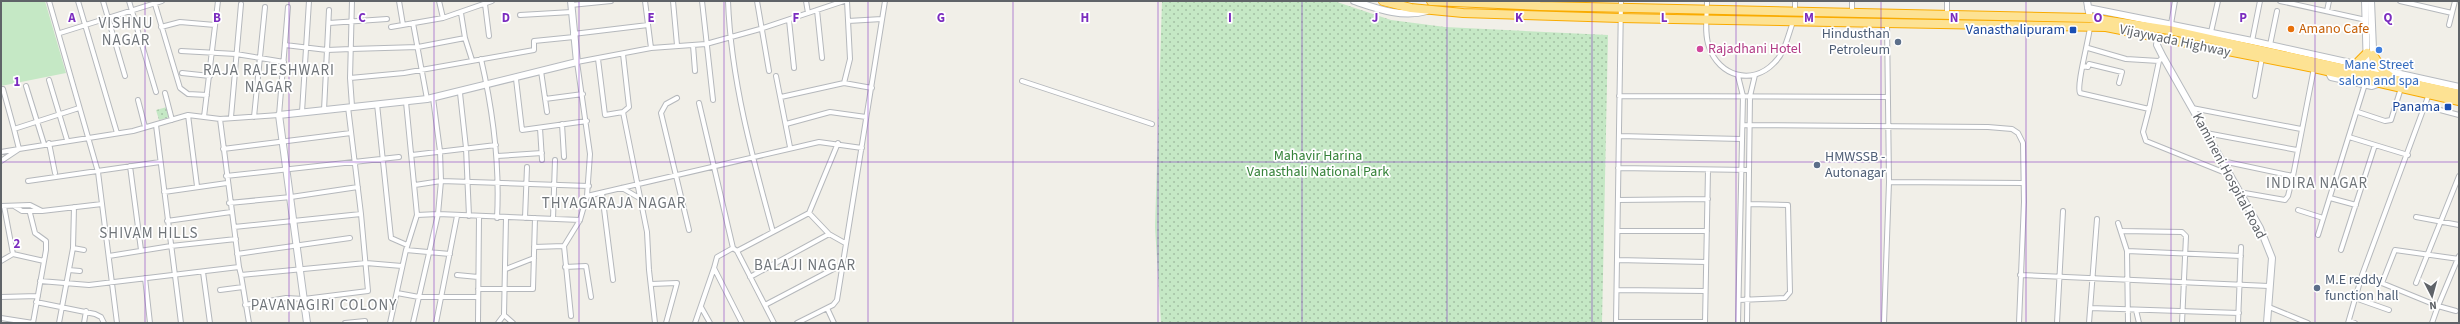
<svg xmlns="http://www.w3.org/2000/svg" width="2460" height="324" font-family="'Source Sans 3',sans-serif">
<style>
.grass{fill:#c5e8c5}
.park{fill:url(#park-dots)}
.lines{fill:none;stroke-linecap:round;stroke-linejoin:round}
.street-casing{stroke:#b5b8bc;stroke-width:6}
.secondary-casing{stroke:#b6babf;stroke-width:8}
.highway-casing{stroke:#f9ab00;stroke-width:10}
.street{stroke:#fff;stroke-width:4}
.secondary{stroke:#fff;stroke-width:6}
.highway{stroke:#fde293;stroke-width:8}
.grid{fill:none;stroke:#7b2cbf;stroke-width:1;stroke-opacity:0.55}
.food-dot{fill:#e8710a;stroke:#fff;stroke-width:1.5}
.transit-dot{fill:#1a4fb4;stroke:#fff;stroke-width:1.5}
.service-dot{fill:#5c6f8a;stroke:#fff;stroke-width:1.5}
.hotel-dot{fill:#d1479c;stroke:#fff;stroke-width:1.5}
.shop-dot{fill:#3f7fe0;stroke:#fff;stroke-width:1.5}
.labels{text-anchor:middle;dominant-baseline:central;stroke-width:3.5;stroke-linejoin:round;paint-order:stroke}
.food-label{font-size:14px;fill:#c56008;stroke:#fff;text-anchor:start}
.transit-label{font-size:14px;fill:#164399;stroke:#fff;text-anchor:end}
.service-label{font-size:14px;fill:#4e5e75;stroke:#fff;text-anchor:start}
.street-label{font-size:14px;fill:#5f6368;stroke:#fff}
.hotel-label{font-size:14px;fill:#b23c85;stroke:#fff;text-anchor:start}
.shop-label{font-size:14px;fill:#366cbe;stroke:#fff}
.park-label{font-size:14px;fill:#348238;stroke:#fff}
.neighbourhood-label{font-size:15px;letter-spacing:1px;fill:#70757a;stroke:#fff}
.grid-label{font-size:13px;text-anchor:middle;font-weight:bold;fill:#7b2cbf;stroke:#fff;stroke-width:3.5;stroke-linejoin:round;paint-order:stroke}
</style>
<defs>
<pattern id="park-dots" width="8" height="8" patternUnits="userSpaceOnUse"><rect width="8" height="8" fill="#c5e8c5"/><path d="M2 2h.1M6 6h.1" fill="none" stroke="#a3c0a4" stroke-width="1.8" stroke-linecap="round"/></pattern>
</defs>
<rect width="100%" height="100%" fill="#f1efe8"/>
<path class="grass" d="M1,1H45L66,73L1,86Z"/>
<path class="park" d="M1162,1H1334L1391,20L1445,27L1608,35L1602,323H1161L1155,227Z
M167,107L170,117L159,120L156,110Z"/>
<g class="lines">
<defs>
<path id="street" d="M49,1L98,172L117,323
M78,1L117,133
M103,1L125,76
M129,1L156,92
M154,1L180,88L188,94L207,95
M352,1L350,78L352,106
M399,1L403,25
M439,1L443,18
M645,1L651,48
M673,1L677,45
M702,1L713,100
M728,1C731,80 752,156 773,232
M757,1L769,71
M806,1L808,13
M1707,1C1707,16 1704,33 1709,47C1719,76 1752,86 1774,63C1785,53 1788,35 1793,22
M2280,1L2366,20
M2400,1L2452,13
M485,4L489,36
M571,5L611,1
M817,10L822,58
M2327,11L2329,1
M1795,13V1
M1852,13V1
M520,15L572,12
M1947,15V1
M789,20L794,68
M848,21L882,19
M329,23L387,19
M413,23L427,99
M2171,24L2175,1
M2449,25L2455,1
M161,27L180,22L215,25
M391,27L443,18L492,1
M2090,27C2089,39 2076,86 2080,93L2149,109L2159,61L2163,57
M2211,32L2218,1
M60,33L162,1
M573,34L648,25
M465,38L472,60
M2252,41L2260,1
M285,45L327,50L351,49L418,47L465,38L461,13
M693,45L695,71
M2270,45L2277,11
M2088,48L2126,59L2159,61
M181,51L236,54L284,62
M481,59C493,111 500,164 497,218
M598,59L605,115L623,112L647,232L649,270L655,323
M2083,66L2088,67L2089,64L2122,72L2119,83
M541,71L547,112
M182,73L210,76
M776,76L790,147
M1738,76L1743,96L1738,323
M350,78L404,73L534,50V41L574,37
M516,79L522,130L587,121
M49,80L67,140
M1022,81L1152,124
M844,83L850,59L847,1
M26,86L44,144
M3,89L14,129
M165,93L172,120
M460,93L466,148L469,216
M1619,96L1888,97
M2255,96L2262,58
M781,97L844,83L872,88
M677,98L666,104L661,113L689,230
M545,99L583,94
M138,100L145,127
M699,103L733,248L737,251L774,323
M377,104L391,238L407,245
M2425,106L2459,115
M2192,108L2301,129
M2149,109L2143,132L2146,141L2228,174
M324,110L329,10
M302,112L309,1
M623,112L629,107L623,54
M2358,112L2385,121L2391,120L2401,88
M188,115L197,186
M204,117L218,1
M231,117L241,4
M254,117L265,7
M220,119L234,227
M562,124L564,157
M786,124L830,112L866,117
M156,125L181,323
M1743,125L1988,127L2012,129L2018,133L2023,143L2024,202L2019,323
M540,128L542,160
M2206,133L2297,150
M1619,136L1741,139
M2349,137L2408,155
M49,143L55,173
M223,149L351,133
M1,152L19,149L14,129L79,108
M412,155L496,145
M497,156L542,153
M1,161L19,149L133,131L188,115L220,119L279,115L288,7
M2222,161L2293,176L2314,68
M130,166L141,250
M1618,168L1749,170
M226,176L399,157
M28,181L160,162
M1889,182L2023,183
M415,185L441,181L589,186
M622,188L641,199
M164,192L227,183
M2239,192L2285,200L2288,196L2293,176
M602,193L613,280
M587,196L819,142L862,148
M2330,198L2356,205
M1618,200L1708,199
M229,203L291,197L358,187
M1,206L30,205L42,211L102,204
M4,206L13,254
M14,206L22,211H41
M2298,210L2323,218
M30,213L35,233L46,241V250L33,323
M809,213L829,234
M417,215L438,214L580,220
M2416,217L2459,225
M525,218L527,167
M553,219L555,160
M167,221L231,212
M2118,223L2127,251L2128,323
M1618,231H1707
M2122,231L2182,232L2186,236L2182,323
M2318,235L2365,84
M534,247L564,246
M73,248L84,250
M733,248L717,257L714,268L742,323
M406,250L450,254
M2341,250L2375,145
M737,251L809,213L838,143
M2127,251L2241,256
M237,254L350,238
M109,256L171,246L236,239
M1617,260L1706,262
M1,261L13,254L44,261
M239,267L234,227L361,214
M565,267L586,266L591,297
M506,269L534,258
M69,270L80,271
M203,272L210,323
M241,275L249,323
M457,275L478,277
M2020,275L2269,286
M2362,275L2438,306L2459,256
M750,277L829,234L845,243
M145,278L150,323
M40,281L89,285L239,267L241,275L366,263L402,266
M2382,283L2395,250L2459,259
M2416,283L2459,176
M651,284L677,283L666,323
M478,289H533L535,218
M220,290L243,287
M1617,290L1705,291
M397,293L419,297H478
M1,297L38,296
M2355,298L2389,310
M1739,300L1785,298L1790,292L1788,205L1749,204
M36,302L95,314L101,317L104,323
M245,305L286,298L304,299L368,291L361,214L348,107
M765,305L843,264
M701,307L710,323
M2269,307L2308,323
M827,308L834,323
M2090,308L2239,313
M2136,310L2139,323
M504,315L513,323
M571,316L564,246L580,220L587,196L590,154L577,62L651,48L706,44L760,29L844,1
M1,318L33,323
M2349,321L2355,323
M1616,322H1705
M59,323L73,248L74,207
M84,323L86,311
M345,323L365,321V323
M390,323L406,250L417,215L406,102
M413,323L438,214L441,181L440,151L433,98
M436,323L457,216
M478,323L479,217
M498,323L504,315L506,218
M695,323L714,268
M797,323L833,305L837,300L885,1
M1616,323L1621,1
M1705,323L1708,170
M1747,323L1750,96L1755,75
M1884,323L1889,182L1887,23
M2057,323L2063,211
M2089,323L2097,219
M2238,323L2241,247
M2348,323L2362,275L2429,94
M2432,323L2438,306L2456,311"/>
<path id="secondary" d="M1354,1C1378,9 1402,18 1427,11
M2087,1L2090,18
M2365,1L2367,71
M2371,1L2374,73
M2088,8L2252,41L2459,87
M2158,37L2157,45L2163,57L2260,228L2272,258L2267,323
M2328,71L2331,77L2372,86L2381,83
M307,323L279,115L427,99L577,62L571,1"/>
<path id="highway" d="M1383,1L1411,8L1463,13L1620,18L2106,27L2314,68L2459,101
M1431,1L1540,6L2090,18L2169,30L2459,94
M2373,55L2384,72L2392,78
M2346,68L2355,65L2367,53"/>
</defs>
<use href="#street" class="street-casing"/>
<use href="#secondary" class="secondary-casing"/>
<use href="#highway" class="highway-casing"/>
<use href="#street" class="street"/>
<use href="#secondary" class="secondary"/>
<use href="#highway" class="highway"/>
</g>
<path class="grid" d="M145,1V323M289,1V323M434,1V323M579,1V323M724,1V323M868,1V323M1013,1V323M1158,1V323M1302,1V323M1447,1V323M1592,1V323M1736,1V323M1881,1V323M2026,1V323M2171,1V323M2315,1V323M1,162H2459"/>
<circle class="food-dot" cx="2291" cy="29" r="4"/>
<g class="transit-dot">
<rect x="2069" y="26" width="8" height="8" rx="2"/>
<rect x="2444" y="103" width="8" height="8" rx="2"/>
</g>
<g class="service-dot">
<circle cx="1898" cy="42" r="4"/>
<circle cx="1817" cy="165" r="4"/>
<circle cx="2317" cy="288" r="4"/>
</g>
<circle class="hotel-dot" cx="1700" cy="49" r="4"/>
<circle class="shop-dot" cx="2379" cy="50" r="4"/>
<g class="labels">
<g class="food-label">
<text x="2299" y="29">Amano Cafe</text>
</g>
<g class="transit-label">
<text x="2065" y="30">Vanasthalipuram</text>
<text x="2440" y="107">Panama</text>
</g>
<g class="service-label">
<text x="1890" y="34" text-anchor="end">Hindusthan<tspan x="1890" dy="16">Petroleum</tspan></text>
<text x="1825" y="157">HMWSSB -<tspan x="1825" dy="16">Autonagar</tspan></text>
<text x="2325" y="280">M.E reddy<tspan x="2325" dy="16">function hall</tspan></text>
</g>
<g class="street-label">
<text transform="translate(2175 41) rotate(12)">Vijaywada Highway</text>
<text transform="translate(2229 176) rotate(62)">Kamineni Hospital Road</text>
</g>
<g class="hotel-label">
<text x="1708" y="49">Rajadhani Hotel</text>
</g>
<g class="shop-label">
<text x="2379" y="65">Mane Street<tspan x="2379" dy="16">salon and spa</tspan></text>
</g>
<g class="park-label">
<text x="1318" y="156">Mahavir Harina<tspan x="1318" dy="16">Vanasthali National Park</tspan></text>
</g>
<g class="neighbourhood-label">
<text x="126" y="23">VISHNU<tspan x="126" dy="17">NAGAR</tspan></text>
<text x="269" y="70">RAJA RAJESHWARI<tspan x="269" dy="17">NAGAR</tspan></text>
<text x="2317" y="183">INDIRA NAGAR</text>
<text x="614" y="203">THYAGARAJA NAGAR</text>
<text x="149" y="233">SHIVAM HILLS</text>
<text x="805" y="265">BALAJI NAGAR</text>
<text x="324" y="305">PAVANAGIRI COLONY</text>
</g>
</g>
<g class="grid-label">
<text x="72" y="22">A</text>
<text x="217" y="22">B</text>
<text x="362" y="22">C</text>
<text x="506" y="22">D</text>
<text x="651" y="22">E</text>
<text x="796" y="22">F</text>
<text x="941" y="22">G</text>
<text x="1085" y="22">H</text>
<text x="1230" y="22">I</text>
<text x="1375" y="22">J</text>
<text x="1519" y="22">K</text>
<text x="1664" y="22">L</text>
<text x="1809" y="22">M</text>
<text x="1954" y="22">N</text>
<text x="2098" y="22">O</text>
<text x="2243" y="22">P</text>
<text x="2388" y="22">Q</text>
<text x="17" y="86">1</text>
<text x="17" y="248">2</text>
</g>
<rect width="2460" height="324" fill="none" stroke="#5f6368" stroke-width="4"/>
<g transform="translate(2432 296) rotate(174)" stroke="#ffffff" stroke-width="3" paint-order="stroke">
<path d="M0-3L7 15L0 10L-7 15Z" fill="#5f6368"/>
<text y="-6" font-size="11" font-weight="bold" text-anchor="middle" fill="#5f6368">N</text>
</g>
</svg>
